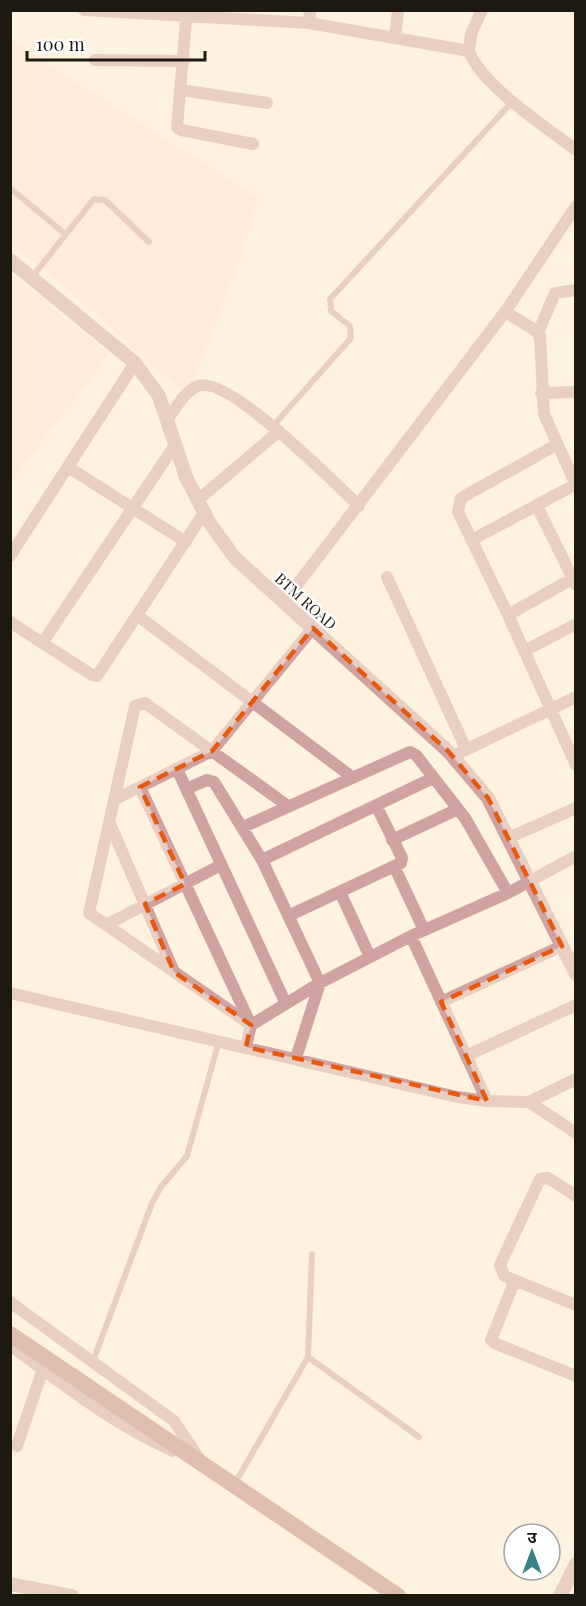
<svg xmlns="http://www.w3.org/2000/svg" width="586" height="1606" font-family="'Playfair Display','Noto Sans Devanagari',serif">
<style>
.industrial{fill:#fde2dd}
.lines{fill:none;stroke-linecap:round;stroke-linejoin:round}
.service{stroke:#d0a3a2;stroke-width:6}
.minor{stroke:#d0a3a2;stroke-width:12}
.tertiary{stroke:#d0a3a2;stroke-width:14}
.secondary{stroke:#bb7c7a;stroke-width:16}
.marked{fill:none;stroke:#e8590c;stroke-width:4.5;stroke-dasharray:12 8;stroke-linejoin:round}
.labels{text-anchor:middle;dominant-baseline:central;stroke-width:4.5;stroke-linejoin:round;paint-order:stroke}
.street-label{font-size:15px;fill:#1d1810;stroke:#fff}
</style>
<rect width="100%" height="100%" fill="#fdf2df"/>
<path class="industrial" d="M10,40L259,198L239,262L188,396L61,284L11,245Z
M11,274L109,354L11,483Z"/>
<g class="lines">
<path class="service" d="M10,188L65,234
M32,277L94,199L105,200L149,242
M273,426L351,338L350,326L331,311L330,299L513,101
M308,1357L419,1437
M93,1361L152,1203L161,1187L187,1156L219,1041
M235,1483L308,1357L312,1254"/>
<path class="minor" d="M84,10L309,23L469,51C481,85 546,127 576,150
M187,10L177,127L181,130L253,144
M309,23L310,10
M395,38L398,10
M469,51L471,34L482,10
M95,60L184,61
M181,90L267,103
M505,312L535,330L540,336L544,414L576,485
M538,333L555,293L576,290
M541,393L576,392
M167,420C175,409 185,391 198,386C227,374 336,484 359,506
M556,445L461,498L458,512L508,615L576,765
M68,467L186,542
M198,500L279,431
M537,506L576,585
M472,540L576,484
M10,556L135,363
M387,577L466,749
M284,602L505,312L576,206
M508,615L572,579
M138,616L352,777
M10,622L92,675L97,676L204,513
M43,642L175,445
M524,651L576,624
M459,753L576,697
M177,769L286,1004
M140,787L251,1025L246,1047
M186,789L207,780L214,782L262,860L320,983L296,1058
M116,799L212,751L313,628
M110,824L174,972
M243,827L410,752L416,755L465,818L508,893
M508,838L576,808
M392,840L458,809
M262,860L433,778
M394,866L424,930
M340,892L370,957
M288,916L401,863L402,858L376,805
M106,925L221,865
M411,936L487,1101
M10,993L457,1097L487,1101L529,1102L576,1079
M441,1002L562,946
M251,1025L89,913L135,706L145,703L288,806
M251,1025L320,983L411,936L508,893L576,856
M466,1056L576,1005
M529,1102L576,1133
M576,1196L548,1178L540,1179L500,1265L504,1276L576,1305
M515,1280L491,1340L494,1343L576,1376
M10,1302L174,1421L200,1460
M10,1345C62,1384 113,1424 173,1451
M17,1446L43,1369"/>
<path class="tertiary" d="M10,260L135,363L159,396L186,477L209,522L235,558L448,751L488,798L576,974
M10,1584L72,1596
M560,1596L576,1564"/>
<path class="secondary" d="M10,1334L398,1596"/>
</g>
<path d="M0 0H586V1606H0ZM313,628L448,751L488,798L562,946L441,1002L487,1101L246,1047L251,1025L174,972L145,904L185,884L140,787L212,751Z" fill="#fdf2df" fill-opacity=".55" fill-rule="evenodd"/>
<path class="marked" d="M313,628L448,751L488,798L562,946L441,1002L487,1101L246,1047L251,1025L174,972L145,904L185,884L140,787L212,751Z"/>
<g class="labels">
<g class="street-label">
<text transform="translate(306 601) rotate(42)">BTM ROAD</text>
</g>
</g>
<rect width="586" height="1606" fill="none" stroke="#1d1810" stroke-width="24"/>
<g transform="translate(532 1552)"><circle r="28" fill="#ffffff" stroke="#a5a39f" stroke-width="1.5"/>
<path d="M0-4.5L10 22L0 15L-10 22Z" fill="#3a8286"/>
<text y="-9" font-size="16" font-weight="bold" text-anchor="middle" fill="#1d1810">उ</text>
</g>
<path d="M27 51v9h178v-9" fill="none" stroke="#1d1810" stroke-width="3"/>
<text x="36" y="51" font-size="18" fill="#1d1810" stroke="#ffffff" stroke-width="4.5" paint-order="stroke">100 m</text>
</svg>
